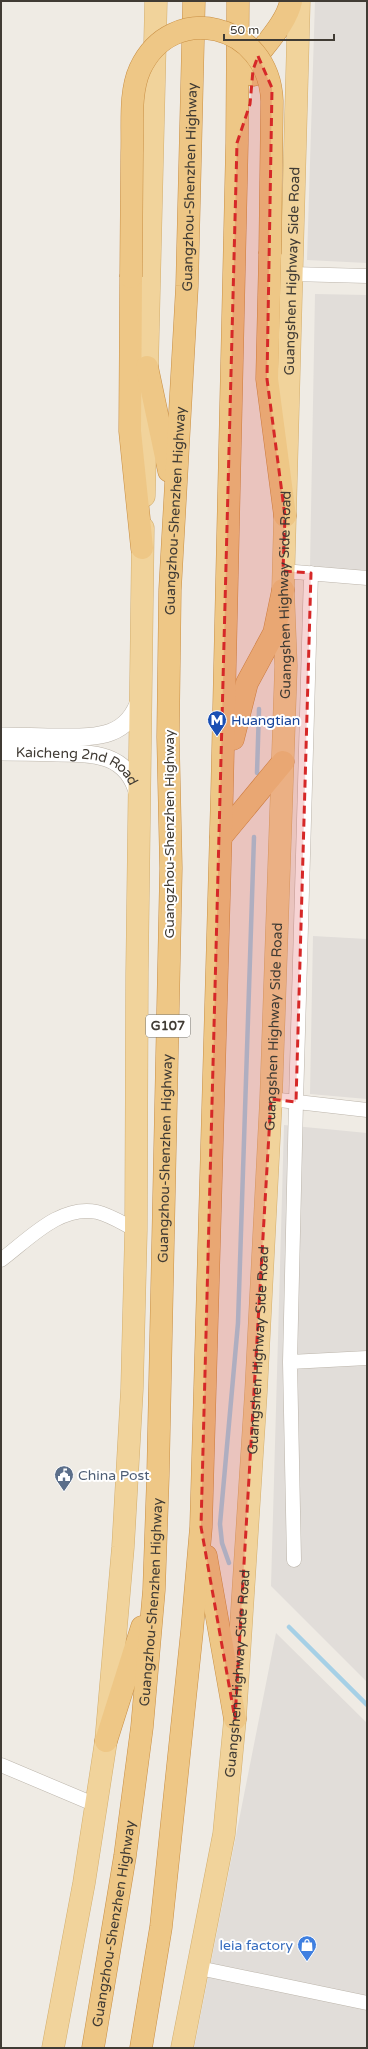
<svg xmlns="http://www.w3.org/2000/svg" width="368" height="2049" font-family="'Varela Round',sans-serif">
<style>
.industrial{fill:#e1ddd9}
.lines{fill:none;stroke-linecap:round;stroke-linejoin:round}
.stream{stroke:#a6d0e6;stroke-width:4.5}
.minor-casing{stroke:#bcb5ab;stroke-width:15}
.tertiary-casing{stroke:#bcb5ab;stroke-width:18}
.primary-casing{stroke:#d3ae6d;stroke-width:23}
.trunk-casing{stroke:#c98f44;stroke-width:23}
.minor{stroke:#fff;stroke-width:14}
.tertiary{stroke:#fff;stroke-width:17}
.primary{stroke:#f1d39b;stroke-width:22}
.trunk{stroke:#eec786;stroke-width:22}
.trunk-bridge-casing{stroke:#c98f44;stroke-width:23;stroke-linecap:butt}
.trunk-bridge{stroke:#eec786;stroke-width:22}
.marked{fill:#d62828;fill-opacity:0.2;stroke:#d62828;stroke-width:3;stroke-dasharray:8 5;stroke-linejoin:round}
.labels{text-anchor:middle;dominant-baseline:central;stroke-width:4;stroke-linejoin:round;paint-order:stroke}
.shield{fill:#fff;stroke:#797671;stroke-width:1}
.shield-label{font-size:13px;font-weight:bold;fill:#403b34}
.street-label{font-size:14px;fill:#403b34;stroke:#fff}
.transit-label{font-size:14px;fill:#164399;stroke:#fff;text-anchor:start}
.service-label{font-size:14px;fill:#4e5e75;stroke:#fff;text-anchor:start}
.shop-label{font-size:14px;fill:#366cbe;stroke:#fff;text-anchor:end}
</style>
<rect width="100%" height="100%" fill="#efebe4"/>
<path class="industrial" d="M315,1H367V263L307,260Z
M315,294L367,295V572L310,567Z
M313,936L367,939V1099L310,1094Z
M284,1125L367,1133V1682L271,1586Z
M276,1633L367,1723V2048H194Z"/>
<g class="lines">
<path class="stream" d="M257,773L259,709
M229,1563L222,1543L220,1524L238,1323L254,837
M289,1627L367,1705"/>
<defs>
<path id="minor" d="M292,274L367,276
M283,571L367,578
M271,1099L367,1110
M1,1260C28,1240 60,1204 97,1212C110,1215 124,1224 136,1230
M290,1362L367,1358
M294,1560L290,1362L296,1102L311,573
M1,1765L96,1805
M199,1968L367,2003"/>
<g id="tertiary">
<path d="M1,736C21,736 40,737 60,737C95,737 128,739 140,698"/>
<path id="s1" d="M1,752C20,752 38,752 57,753C93,753 128,753 138,795"/>
</g>
<g id="primary">
<path d="M144,496L156,1"/>
<path d="M53,2048L84,1883L106,1741L123,1547L132,1389L136,1230L137,973L143,528"/>
<path id="s2" d="M182,2048L224,1834L235,1719L256,1392L271,1099L286,666L283,590L299,1"/>
</g>
<g id="trunk">
<path d="M253,75L254,63L257,56C269,40 287,21 291,1"/>
<path d="M270,254L267,379L285,516"/>
<path d="M131,277L130,431L142,548"/>
<path d="M147,367L169,471"/>
<path d="M233,739L247,683L274,633L283,590"/>
<path d="M221,837L283,762"/>
<path d="M206,1556L235,1719"/>
<path d="M106,1741L142,1627"/>
<path id="s3" d="M93,2048L125,1856L142,1727L154,1590L158,1475L171,868L168,737L170,590L187,286L194,1"/>
<path d="M141,2048L161,1927L192,1631L201,1527L222,793L237,143L238,1"/>
</g>
</defs>
<use href="#minor" class="minor-casing"/>
<use href="#tertiary" class="tertiary-casing"/>
<use href="#primary" class="primary-casing"/>
<use href="#trunk" class="trunk-casing"/>
<use href="#minor" class="minor"/>
<use href="#tertiary" class="tertiary"/>
<use href="#primary" class="primary"/>
<use href="#trunk" class="trunk"/>
<defs>
<path id="trunk-bridge" d="M131,277C131,236 132,194 132,153C133,126 129,93 140,69C172,0 269,23 272,101L270,254"/>
</defs>
<use href="#trunk-bridge" class="trunk-bridge-casing"/>
<use href="#trunk-bridge" class="trunk-bridge"/>
</g>
<path class="marked" d="M258,56L272,88L267,379L285,516L283,571L311,573L296,1102L271,1099L235,1719L201,1527L237,143L250,104L253,70Z"/>
<defs>
<symbol id="metro-pin" viewBox="-11 -11 22 30"><path d="M0 17L-7.5 6A9.5 9.5 0 1 1 7.5 6Z" fill="#1a4fb4" stroke="#fff"/><path d="M-5.5 5V-5H-3L0 0L3-5H5.5V5H3V-.5L0 4L-3-.5V5Z" fill="#fff"/></symbol>
<symbol id="civic-pin" viewBox="-11 -11 22 30"><path d="M0 17L-7.5 6A9.5 9.5 0 1 1 7.5 6Z" fill="#5c6f8a" stroke="#fff"/><path d="M-.6-6.5H3V-4.5H.6V-3L4-1V1h2V6H-6V1h2V-1L-.6-3ZM-1.2 2.5V6h2.4V2.5Z" fill="#fff"/></symbol>
<symbol id="shop-pin" viewBox="-11 -11 22 30"><path d="M0 17L-7.5 6A9.5 9.5 0 1 1 7.5 6Z" fill="#3f7fe0" stroke="#fff"/><path d="M-5-2.5h2.3a2.7 3.5 0 0 1 5.4 0H5L5.5 6h-11ZM-1.5-2.5h3a1.5 2.3 0 0 0-3 0Z" fill="#fff"/></symbol>
</defs>
<g fill-rule="evenodd">
<use href="#metro-pin" x="206" y="709" width="22" height="30"/>
<use href="#civic-pin" x="53" y="1464" width="22" height="30"/>
<use href="#shop-pin" x="296" y="1934" width="22" height="30"/>
</g>
<g class="labels">
<rect class="shield" x="146" y="1015" width="44" height="22" rx="3"/>
<g class="shield-label">
<text x="168" y="1026">G107</text>
</g>
<g class="street-label">
<text stroke="none"><textPath href="#s3" startOffset="1866">Guangzhou-Shenzhen Highway</textPath></text>
<text stroke="none"><textPath href="#s2" startOffset="1783">Guangshen Highway Side Road</textPath></text>
<text stroke="none"><textPath href="#s3" startOffset="1542">Guangzhou-Shenzhen Highway</textPath></text>
<text stroke="none"><textPath href="#s2" startOffset="1459">Guangshen Highway Side Road</textPath></text>
<text stroke="none"><textPath href="#s1" startOffset="80">Kaicheng 2nd Road</textPath></text>
<text transform="translate(169 834) rotate(-90)">Guangzhou-Shenzhen Highway</text>
<text stroke="none"><textPath href="#s2" startOffset="1027">Guangshen Highway Side Road</textPath></text>
<text stroke="none"><textPath href="#s3" startOffset="894">Guangzhou-Shenzhen Highway</textPath></text>
<text stroke="none"><textPath href="#s2" startOffset="703">Guangshen Highway Side Road</textPath></text>
<text stroke="none"><textPath href="#s3" startOffset="450">Guangzhou-Shenzhen Highway</textPath></text>
<text stroke="none"><textPath href="#s2" startOffset="379">Guangshen Highway Side Road</textPath></text>
<text stroke="none"><textPath href="#s3" startOffset="126">Guangzhou-Shenzhen Highway</textPath></text>
</g>
<g class="transit-label">
<text x="231" y="720">Huangtian</text>
</g>
<g class="service-label">
<text x="78" y="1475">China Post</text>
</g>
<g class="shop-label">
<text x="293" y="1945">leia factory</text>
</g>
</g>
<rect width="368" height="2049" fill="none" stroke="#403b34" stroke-width="4"/>
<path d="M224 34v6h110v-6" fill="none" stroke="#403b34" stroke-width="2"/>
<text x="230" y="34" font-size="12" fill="#403b34" stroke="#ffffff" stroke-width="3" paint-order="stroke">50 m</text>
</svg>
